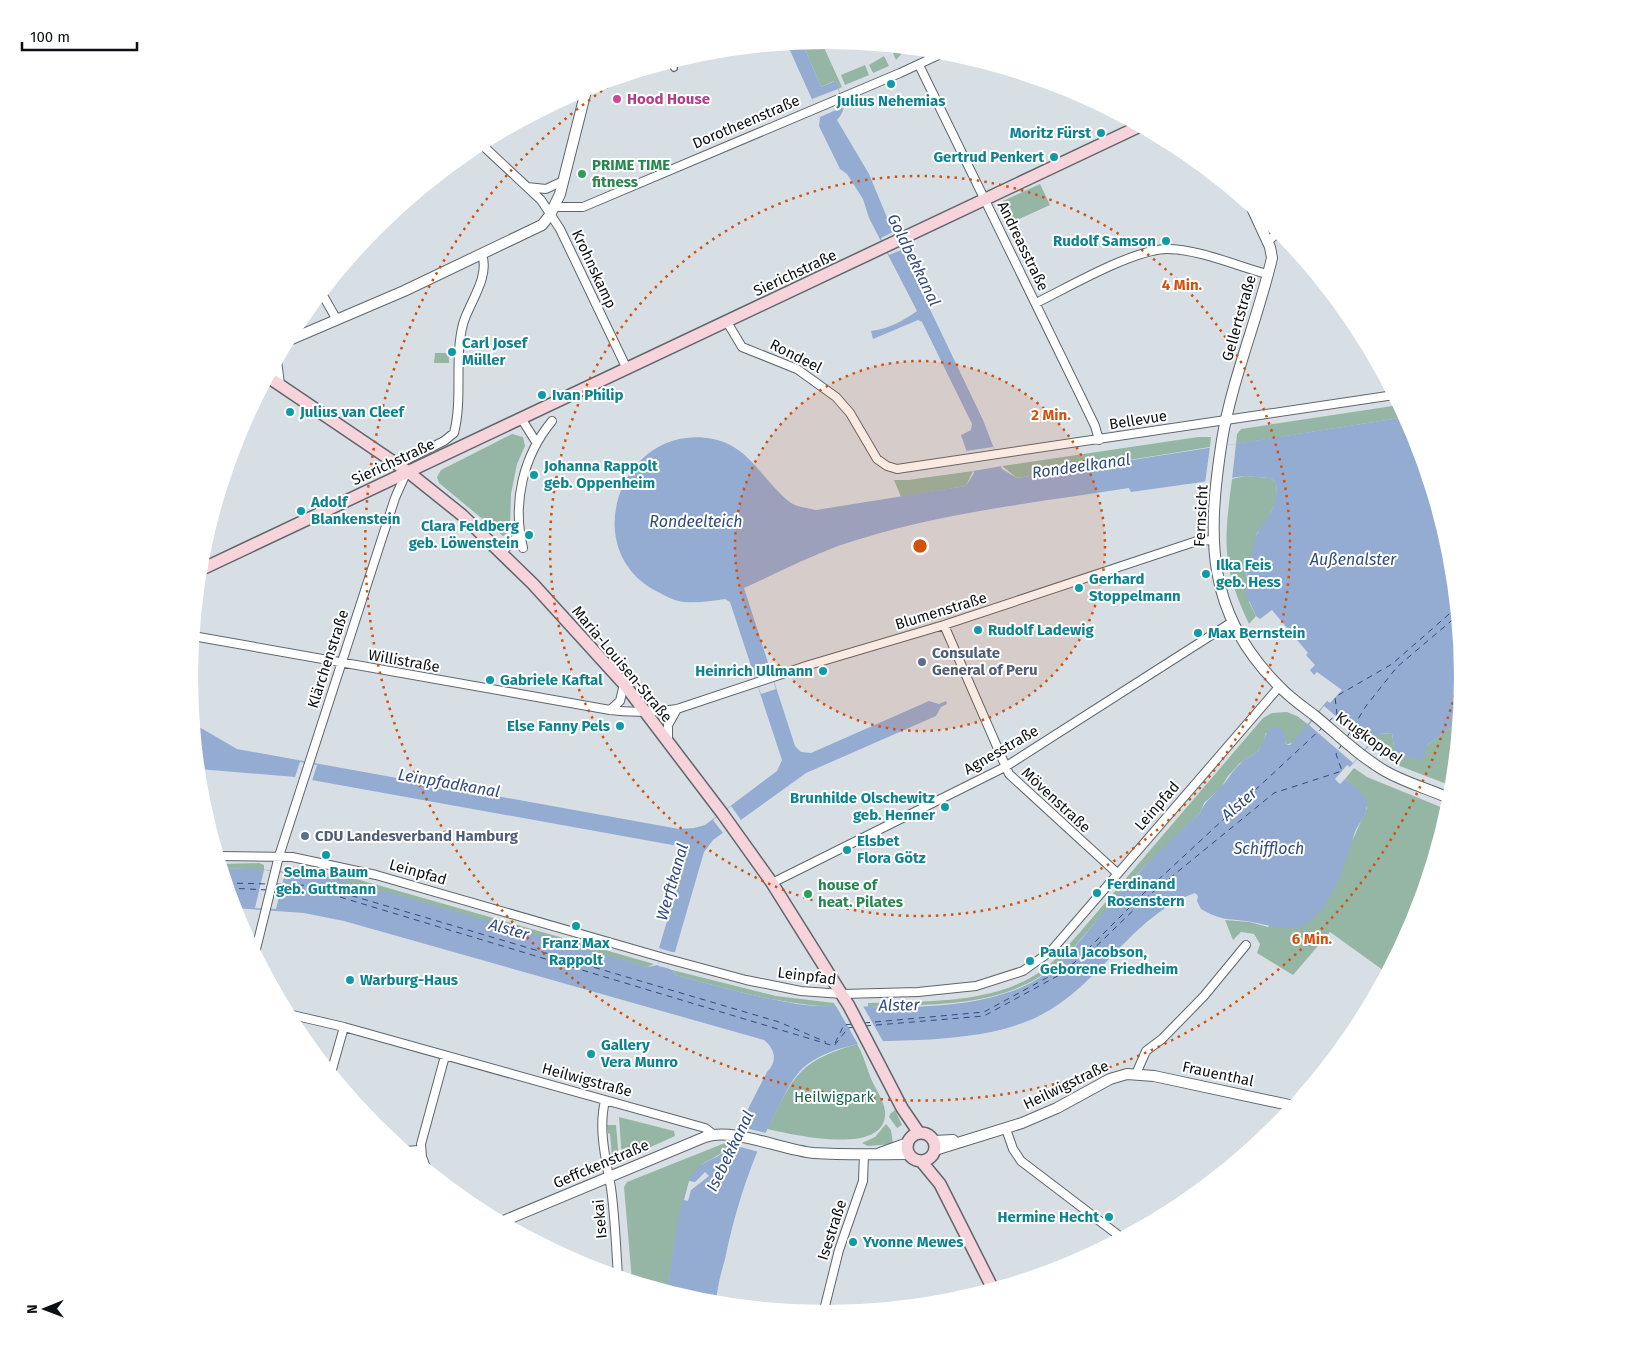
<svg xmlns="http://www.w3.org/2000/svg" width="1652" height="1354" font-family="'Fira Sans',sans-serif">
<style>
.green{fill:#96b6a5}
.water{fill:#94abd2;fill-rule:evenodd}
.pier{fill:#d7dfe5}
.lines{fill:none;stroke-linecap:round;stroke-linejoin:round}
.ferry{stroke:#2f4b7e;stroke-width:1;stroke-dasharray:6 5;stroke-linecap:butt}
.pedestrian-casing{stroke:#5f666b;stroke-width:8}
.minor-casing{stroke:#5f666b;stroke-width:10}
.tertiary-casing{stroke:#5f666b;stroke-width:12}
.secondary-casing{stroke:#5f666b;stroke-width:14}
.pedestrian{stroke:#fff;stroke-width:5.5}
.minor{stroke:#fff;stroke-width:8}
.tertiary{stroke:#fff;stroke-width:10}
.secondary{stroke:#f7d3dc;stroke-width:11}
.ring{fill:none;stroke:#d2520d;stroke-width:2.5;stroke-dasharray:2.5 5}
.culture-dot{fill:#0f9aa8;stroke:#fff;stroke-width:2}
.hotel-dot{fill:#d1479c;stroke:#fff;stroke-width:2}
.leisure-dot{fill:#2e9e5b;stroke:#fff;stroke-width:2}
.service-dot{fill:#5c6f8a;stroke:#fff;stroke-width:2}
.labels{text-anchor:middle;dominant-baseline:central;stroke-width:4;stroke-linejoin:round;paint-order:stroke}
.hotel-label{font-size:15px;font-weight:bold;fill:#b23c85;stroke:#fff;text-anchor:start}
.culture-label{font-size:15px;font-weight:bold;fill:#0d838f;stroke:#fff;text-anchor:start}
.street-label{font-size:15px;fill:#0d1012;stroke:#fff}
.leisure-label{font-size:15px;font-weight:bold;fill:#27864d;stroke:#fff;text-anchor:start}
.service-label{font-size:15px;font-weight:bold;fill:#4e5e75;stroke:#fff;text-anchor:start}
.park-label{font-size:15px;fill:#166748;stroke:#fff}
.water-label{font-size:16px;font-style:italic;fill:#2f4b7e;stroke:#fff}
.centre{fill:#d2520d;stroke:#fff;stroke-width:2.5}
.ring-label{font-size:15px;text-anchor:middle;font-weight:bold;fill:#d2520d;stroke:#fff;stroke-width:4;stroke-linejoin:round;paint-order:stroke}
</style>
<rect width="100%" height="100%" fill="#d7dfe5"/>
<path class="green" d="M821,41L842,87L838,89L834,81L821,87L802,42Z
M890,46L904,48L905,50L896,60Z
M884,56L889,66L873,73L869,65Z
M865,65L869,75L845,85L841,75Z
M1040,184L1050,205L1008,224L1000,208L1003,201Z
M435,353H449V363H434Z
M1399,405L1406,417L1236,444L1237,434L1241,429Z
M512,434L523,437L525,446L517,464L511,494L510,531L503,536L439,483L437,477L441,470Z
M1198,437H1211L1210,447L1017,478L1002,466Z
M973,471L966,486L901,497L894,480H908Z
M1245,476L1270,478L1276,482L1277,500L1264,526L1257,533L1253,554L1246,568L1249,602L1256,616L1249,624C1221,564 1224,543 1232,479Z
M1287,712L1297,716L1309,725L1294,742L1286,745L1284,735L1266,733L1262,746L1257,752L1240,763L1228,776L1221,788L1204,803L1200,813L1135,876L1062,961C1003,1010 939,1003 868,1007V1003C924,1001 996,1005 1044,969C1058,958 1069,944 1081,931L1263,718L1272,713Z
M1459,722L1452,786L1397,765L1370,743L1380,734L1392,733L1394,747L1427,745Z
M1354,768L1367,777L1448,810L1414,921L1387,973L1330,932L1293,975L1257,953L1260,944L1254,934L1241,932L1233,940L1225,920L1250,922L1268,927L1353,839L1367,808L1362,794L1345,779Z
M259,863L264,865V870L222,868L220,864Z
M290,866L360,880L654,964L647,967L285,873L286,867Z
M672,970L776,996L834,1003L836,1007C781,1005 728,989 675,975Z
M857,1044C863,1054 866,1065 870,1076C874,1087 884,1100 885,1111C889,1158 790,1134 767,1129C795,1076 796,1062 857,1044Z
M895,1110L902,1125L897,1128L889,1117L890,1114Z
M619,1117L674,1131L675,1136L622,1160Z
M886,1124L891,1130L893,1144L868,1146L862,1143L875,1137Z
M607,1125H616L619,1160L611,1164L609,1160L612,1156L610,1134L608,1133Z
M725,1143L730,1144C722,1158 705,1158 695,1171C682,1188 670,1268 668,1292L632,1281L624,1187L627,1182Z"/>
<path class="water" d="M802,42L821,87L835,81C841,96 850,106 837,120L869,174L893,232L983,420L1002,469L1017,478L1406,417L1415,434L1451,553L1463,677L1459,722L1427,745L1424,760L1399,755L1394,747L1392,733L1380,734L1350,767L1347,765L1335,779L1340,784L1345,779C1351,785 1364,792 1366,800C1370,814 1357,824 1354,835C1346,862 1327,924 1294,928C1279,929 1267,925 1252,922C1229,918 1224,922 1201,909L1197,901L1198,896L1195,893C1131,916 1100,986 1039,1016C1003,1034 957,1038 918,1040C898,1041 878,1040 858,1044C839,1048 814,1056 800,1071C791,1081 785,1094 779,1106C753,1154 736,1206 725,1259C721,1273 717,1288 716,1303L701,1302L668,1292C670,1265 680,1190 695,1170C705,1159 721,1159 729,1146L767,1072C778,1061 775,1049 764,1040L344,921L304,913L234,908L222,868L256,869L304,873L359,884L647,967L658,965L662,949L659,948L685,861L684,853L678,846L295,777L198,769L194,724L237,749L679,829L694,828L705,825L777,771L782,760L780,754L730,602L725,599C712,601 698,603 684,602C674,601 664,595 656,591C575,548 623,421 713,439C750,446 763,482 791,503C797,507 808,508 816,510L966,486L974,473L961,435L971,430L972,424L922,322L918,320L873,339L871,331C888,329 903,321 917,311L869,218L863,199L847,174L840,169L819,126L820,117L787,44ZM1245,476L1270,478L1276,482C1278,508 1271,511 1258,532C1253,540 1255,552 1246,565L1248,585L1246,594L1256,616L1260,619L1272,610L1308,653L1306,655L1315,665L1310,670L1314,675L1317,672L1342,690L1330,703L1327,701L1290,745H1286C1285,740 1285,730 1279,728C1265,723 1264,745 1258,751C1252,756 1244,759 1239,765C1231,772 1227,782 1219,789C1211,798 1204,802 1200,813C1169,841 1140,870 1112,902C1091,926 1071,956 1045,974C1003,1005 931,1008 880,1007C852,1005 825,1008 797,1004C756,997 716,986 675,975L672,970L667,968L671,952H675L704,852L713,840L806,773L936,716L941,707L947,704L946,701L939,704L929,701L811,753L801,752L795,746L744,588C775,574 806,558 838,546C931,514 1032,503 1129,488L1131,492Z"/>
<path class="pier" d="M838,89L845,106L820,117L812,99Z
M893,232L901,250L889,255L881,238Z
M1236,444L1232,479L1205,483L1210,447Z
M993,447L1002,466L973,471L966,451Z
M769,669L776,689L761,694L754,675Z
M1324,706L1369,744L1353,763L1309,725Z
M300,762L317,765L312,781L295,777Z
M731,806L741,820L723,833L713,820Z
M264,870L285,873L276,909L255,908Z
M662,949L672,952L667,968L658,966Z
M836,1006H863L884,1043L859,1046Z
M737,1126L766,1133L759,1152L729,1144Z
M705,1172L709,1176L691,1190L688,1201L684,1200L689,1181L695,1182Z"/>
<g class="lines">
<path class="ferry" d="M1328,722L1337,714L1335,697L1392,664L1456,608
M1347,737L1366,706L1397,667L1457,616
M226,883L270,884
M276,884L319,886L779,1022L826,1042
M228,888L268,890
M275,890L320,891L834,1046L848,1028L854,1027
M864,1023L984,1012L1074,963L1143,894L1322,728
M865,1026L984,1016L1076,966L1148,896L1274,793L1342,771L1336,754L1342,744
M835,1043L844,1025L853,1024"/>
<defs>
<path id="pedestrian" d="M671,62L674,68"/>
<path id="minor" d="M919,65L1083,401L1095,426L1099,440
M480,143L541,200L560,229L627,369
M527,187L546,189L563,181
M555,207H583L900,73L945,52
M1267,242L1280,231
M321,292L337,320
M1036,303C1067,288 1134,249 1167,249C1198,249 1237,266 1267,274
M727,322L742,347L797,369L836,397L850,413L877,459L887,466L897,469L1394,395
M521,418L536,442
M396,465L444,441L454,433C463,398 454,359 463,324C469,303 490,277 482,255
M523,548C512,503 523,456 552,421
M502,552L520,534
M944,625L1009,774L1117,873
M193,636L610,710C633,713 654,712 677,709L809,665L944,625L1197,541L1213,540
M610,710L620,701L624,684
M668,741V725L677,709
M218,856L292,857L376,875L664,958L746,980L801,991L842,994L918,992L976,986L1023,971L1051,951L1279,687
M772,883L1005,767L1232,622
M255,953L279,856L395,498L407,471
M288,1014L344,1027L705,1128L713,1134
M331,1073L344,1027
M1136,1074L1146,1051L1162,1039L1204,996L1246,945
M605,1101C598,1129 606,1160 611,1188C615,1217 616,1247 618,1276
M1006,1129L1013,1149L1021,1161L1122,1238
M404,1151L420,1150
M427,1170L422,1157L421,1144L445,1056
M823,1314L839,1250L863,1181L864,1154"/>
<path id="tertiary" d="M1251,206L1270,247L1272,258C1258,318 1232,379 1222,440C1207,536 1205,613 1279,686C1289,697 1302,706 1314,715C1337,734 1359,756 1385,771C1406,783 1429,789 1451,799
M287,341L404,291L542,225L550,215L560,194L587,87
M276,361L279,384
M934,1141L953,1140
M935,1150L1022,1123L1057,1108L1110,1079L1127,1074L1154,1076L1294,1106
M880,1153L908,1143
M501,1222L705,1137C733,1127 781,1150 814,1153C845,1155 877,1154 909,1154"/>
<path id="secondary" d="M268,377L407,471L462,515L533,584L624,684L722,813L772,883L849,1006L902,1108L919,1133
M200,570L1140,126
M907 1147a14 14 0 1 1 28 0a14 14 0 1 1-28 0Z
M921,1161L940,1184L993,1289"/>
</defs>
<use href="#pedestrian" class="pedestrian-casing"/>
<use href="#minor" class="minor-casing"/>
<use href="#tertiary" class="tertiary-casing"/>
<use href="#secondary" class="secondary-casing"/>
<use href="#pedestrian" class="pedestrian"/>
<use href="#minor" class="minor"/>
<use href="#tertiary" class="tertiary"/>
<use href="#secondary" class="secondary"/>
</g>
<circle cx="920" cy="546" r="185" fill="#d2520d" fill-opacity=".12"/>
<g class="ring">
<circle cx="920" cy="546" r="185"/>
<circle cx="920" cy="546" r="370"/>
<path d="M1462 666A555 555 0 1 1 626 75"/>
</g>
<g class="culture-dot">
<circle cx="891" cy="84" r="5"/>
<circle cx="1101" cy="133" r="5"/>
<circle cx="1054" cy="157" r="5"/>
<circle cx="1166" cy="241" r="5"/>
<circle cx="452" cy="352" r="5"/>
<circle cx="542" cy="395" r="5"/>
<circle cx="290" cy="412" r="5"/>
<circle cx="534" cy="475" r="5"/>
<circle cx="301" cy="511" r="5"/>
<circle cx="529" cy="535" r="5"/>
<circle cx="1206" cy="574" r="5"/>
<circle cx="1079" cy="588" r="5"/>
<circle cx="978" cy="630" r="5"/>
<circle cx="1198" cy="633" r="5"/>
<circle cx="823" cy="671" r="5"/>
<circle cx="490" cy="680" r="5"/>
<circle cx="620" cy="726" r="5"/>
<circle cx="945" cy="807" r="5"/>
<circle cx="847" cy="850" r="5"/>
<circle cx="326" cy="855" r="5"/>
<circle cx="1097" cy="893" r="5"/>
<circle cx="576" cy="926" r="5"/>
<circle cx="1030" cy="961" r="5"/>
<circle cx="350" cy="980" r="5"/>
<circle cx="591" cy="1054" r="5"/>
<circle cx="1109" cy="1217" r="5"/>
<circle cx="853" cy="1242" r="5"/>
</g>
<circle class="hotel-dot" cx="617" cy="99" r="5"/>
<g class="leisure-dot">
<circle cx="582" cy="174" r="5"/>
<circle cx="808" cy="894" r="5"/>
</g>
<g class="service-dot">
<circle cx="922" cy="662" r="5"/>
<circle cx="305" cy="836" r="5"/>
</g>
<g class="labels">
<g class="hotel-label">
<text x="627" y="99">Hood House</text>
</g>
<g class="culture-label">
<text x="891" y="101" text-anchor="middle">Julius Nehemias</text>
<text x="1091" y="133" text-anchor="end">Moritz Fürst</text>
<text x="1044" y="157" text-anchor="end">Gertrud Penkert</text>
<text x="1156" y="241" text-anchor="end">Rudolf Samson</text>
<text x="462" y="343">Carl Josef<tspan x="462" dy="17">Müller</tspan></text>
<text x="552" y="395">Ivan Philip</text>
<text x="300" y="412">Julius van Cleef</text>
<text x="544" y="466">Johanna Rappolt<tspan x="544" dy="17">geb. Oppenheim</tspan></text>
<text x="311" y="502">Adolf<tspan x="311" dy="17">Blankenstein</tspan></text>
<text x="519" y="526" text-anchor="end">Clara Feldberg<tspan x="519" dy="17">geb. Löwenstein</tspan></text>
<text x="1216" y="565">Ilka Feis<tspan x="1216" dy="17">geb. Hess</tspan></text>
<text x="1089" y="579">Gerhard<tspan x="1089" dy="17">Stoppelmann</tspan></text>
<text x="988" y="630">Rudolf Ladewig</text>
<text x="1208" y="633">Max Bernstein</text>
<text x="813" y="671" text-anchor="end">Heinrich Ullmann</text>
<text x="500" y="680">Gabriele Kaftal</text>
<text x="610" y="726" text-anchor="end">Else Fanny Pels</text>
<text x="935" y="798" text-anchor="end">Brunhilde Olschewitz<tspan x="935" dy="17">geb. Henner</tspan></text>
<text x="857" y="841">Elsbet<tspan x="857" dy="17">Flora Götz</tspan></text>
<text x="326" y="872" text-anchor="middle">Selma Baum<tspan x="326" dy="17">geb. Guttmann</tspan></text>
<text x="1107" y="884">Ferdinand<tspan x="1107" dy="17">Rosenstern</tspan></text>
<text x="576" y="943" text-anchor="middle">Franz Max<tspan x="576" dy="17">Rappolt</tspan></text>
<text x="1040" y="952">Paula Jacobson,<tspan x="1040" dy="17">Geborene Friedheim</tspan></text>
<text x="360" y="980">Warburg-Haus</text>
<text x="601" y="1045">Gallery<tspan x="601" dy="17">Vera Munro</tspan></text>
<text x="1099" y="1217" text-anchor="end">Hermine Hecht</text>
<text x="863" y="1242">Yvonne Mewes</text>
</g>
<g class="street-label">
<text transform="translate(746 122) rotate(-23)">Dorotheenstraße</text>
<text transform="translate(1023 246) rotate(64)">Andreasstraße</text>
<text transform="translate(594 269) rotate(65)">Krohnskamp</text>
<text transform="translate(795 273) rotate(-25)">Sierichstraße</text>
<text transform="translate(1239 318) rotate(-74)">Gellertstraße</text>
<text transform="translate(796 356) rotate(27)">Rondeel</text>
<text transform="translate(1138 420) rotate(-9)">Bellevue</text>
<text transform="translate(393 462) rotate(-25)">Sierichstraße</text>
<text transform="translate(1201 516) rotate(-87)">Fernsicht</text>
<text transform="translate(941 611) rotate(-17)">Blumenstraße</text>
<text transform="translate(328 659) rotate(-72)">Klärchenstraße</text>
<text transform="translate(404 661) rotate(10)">Willistraße</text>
<text transform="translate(622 664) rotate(50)">Maria-Louisen-Straße</text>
<text transform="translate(1369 738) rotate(36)">Krugkoppel</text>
<text transform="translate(1001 750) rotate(-30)">Agnesstraße</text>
<text transform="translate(1056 800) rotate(43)">Mövenstraße</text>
<text transform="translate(1157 806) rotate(-49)">Leinpfad</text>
<text transform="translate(418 872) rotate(16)">Leinpfad</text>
<text transform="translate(807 976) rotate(7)">Leinpfad</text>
<text transform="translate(1218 1074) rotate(12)">Frauenthal</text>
<text transform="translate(587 1080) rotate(15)">Heilwigstraße</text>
<text transform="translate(1066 1085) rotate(-26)">Heilwigstraße</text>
<text transform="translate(601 1164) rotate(-23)">Geffckenstraße</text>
<text transform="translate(600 1219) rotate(-95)">Isekai</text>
<text transform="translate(832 1230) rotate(-72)">Isestraße</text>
</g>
<g class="leisure-label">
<text x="592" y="165">PRIME TIME<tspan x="592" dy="17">fitness</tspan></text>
<text x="818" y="885">house of<tspan x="818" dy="17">heat. Pilates</tspan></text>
</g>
<g class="service-label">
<text x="932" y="653">Consulate<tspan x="932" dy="17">General of Peru</tspan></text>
<text x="315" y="836">CDU Landesverband Hamburg</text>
</g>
<g class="park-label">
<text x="834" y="1097">Heilwigpark</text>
</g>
<g class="water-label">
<text transform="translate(914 260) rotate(64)">Goldbekkanal</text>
<text transform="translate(1081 466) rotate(-8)">Rondeelkanal</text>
<text x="696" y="521">Rondeelteich</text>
<text x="1353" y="559">Außenalster</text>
<text transform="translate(449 783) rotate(10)">Leinpfadkanal</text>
<text transform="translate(1239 804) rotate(-41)">Alster</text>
<text x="1269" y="848">Schiffloch</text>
<text transform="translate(672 882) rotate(-74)">Werftkanal</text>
<text transform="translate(509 929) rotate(16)">Alster</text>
<text transform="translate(899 1005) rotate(-1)">Alster</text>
<text transform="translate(730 1151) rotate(-64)">Isebekkanal</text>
</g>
</g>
<path d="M0 0H1652V1354H0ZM198 677a628 628 0 1 1 1256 0a628 628 0 1 1-1256 0Z" fill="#fff" fill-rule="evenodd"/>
<circle cx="920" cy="546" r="8" class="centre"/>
<g class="ring-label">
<text x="1182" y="290">4 Min.</text>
<text x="1051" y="420">2 Min.</text>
<text x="1312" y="944">6 Min.</text>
</g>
<g transform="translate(45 1309) rotate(269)" stroke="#ffffff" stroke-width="4" paint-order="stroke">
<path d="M0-4L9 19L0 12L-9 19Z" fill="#0d1012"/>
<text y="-8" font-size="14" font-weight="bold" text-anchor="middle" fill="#0d1012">N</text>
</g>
<path d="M22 42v8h115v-8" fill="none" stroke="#0d1012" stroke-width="2.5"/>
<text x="30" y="42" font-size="15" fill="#0d1012" stroke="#ffffff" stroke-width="4" paint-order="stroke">100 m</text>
</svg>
